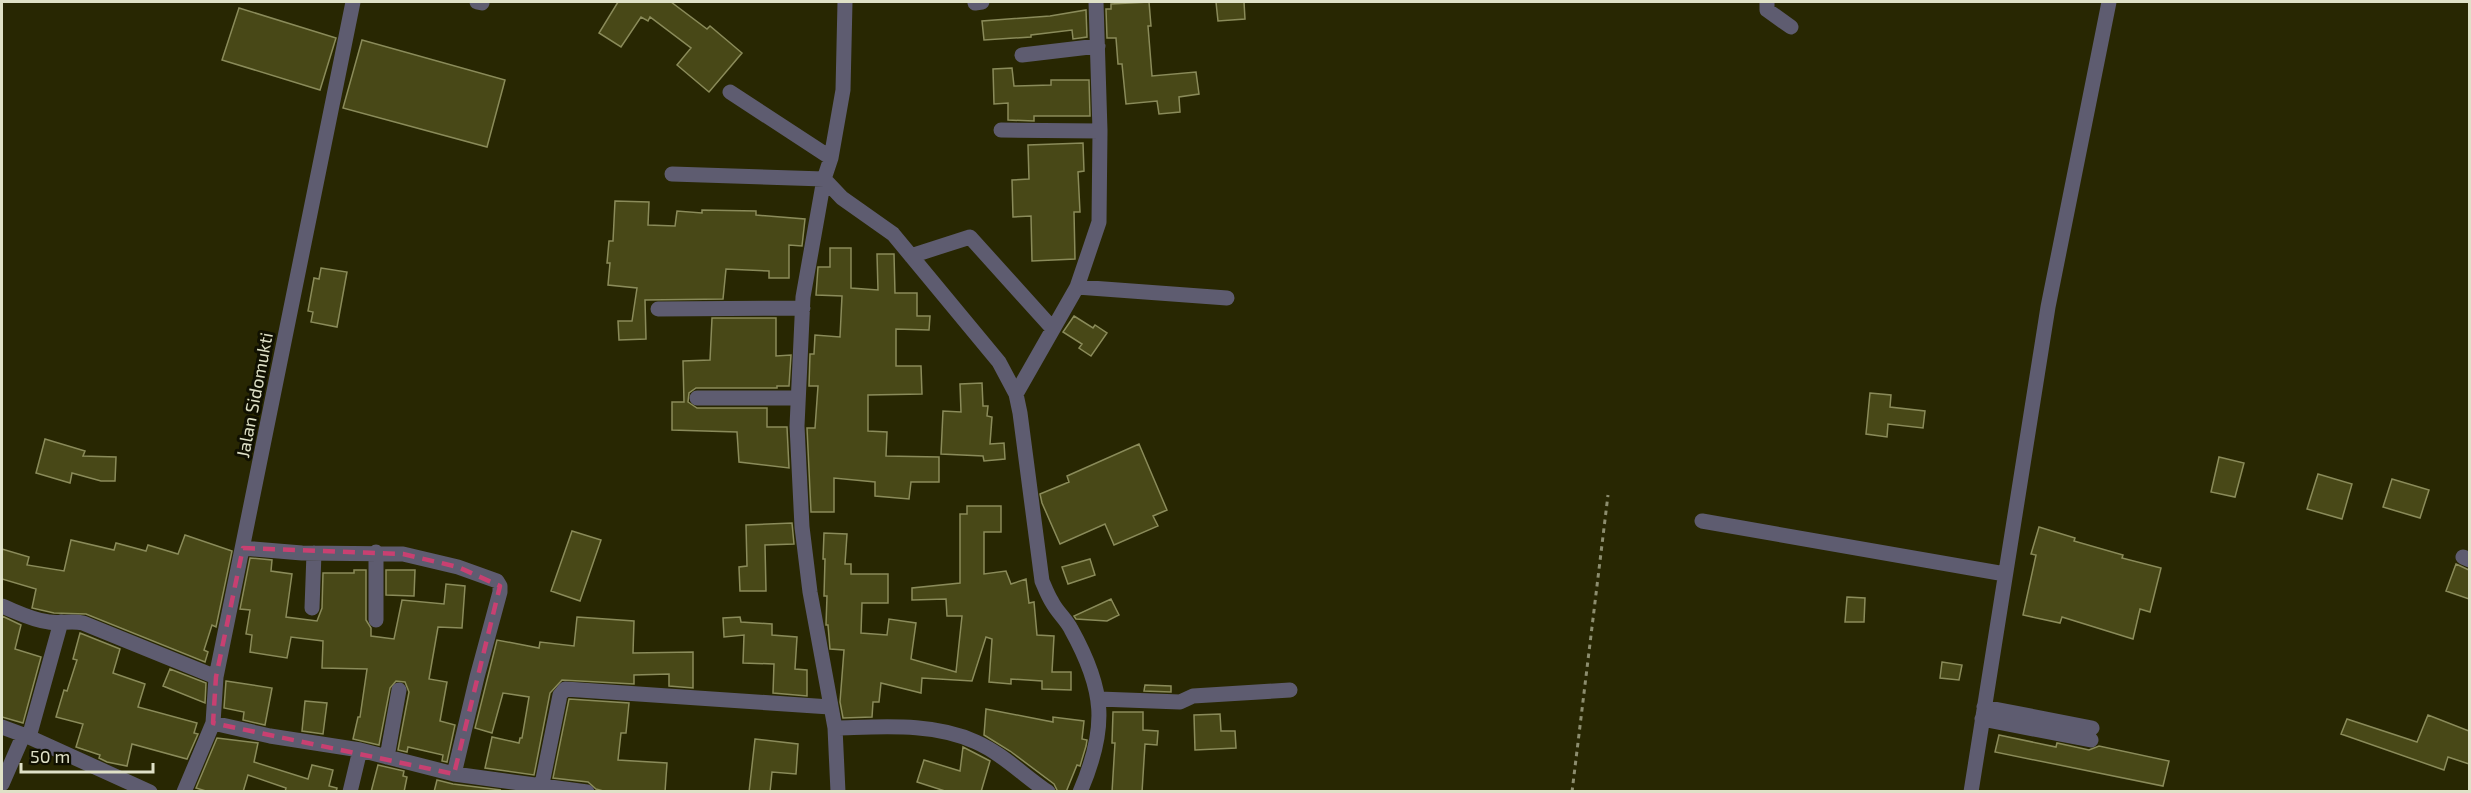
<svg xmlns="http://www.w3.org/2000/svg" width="2471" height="793" font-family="'Exo 2',sans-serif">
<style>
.building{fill:#484817;stroke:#8a8b5a;stroke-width:1.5}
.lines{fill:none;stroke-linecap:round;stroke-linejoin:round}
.path{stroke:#8c8d6e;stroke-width:3;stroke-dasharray:4.5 4.5;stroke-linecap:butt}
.minor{stroke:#5e5c70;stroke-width:15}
.marked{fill:none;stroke:#c84071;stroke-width:4.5;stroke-dasharray:12 8;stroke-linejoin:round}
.labels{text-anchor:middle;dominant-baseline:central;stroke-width:6;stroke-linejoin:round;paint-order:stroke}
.street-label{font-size:18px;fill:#dfe1c7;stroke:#101001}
</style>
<rect width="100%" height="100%" fill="#282702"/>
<path class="building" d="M618,2H671L707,29L710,26L742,53L709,92L677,65L691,48L650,17L648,21L641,17L621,47L599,33Z
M1149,2L1151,26H1148L1152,76L1196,72L1199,94L1179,97L1180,112L1159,114L1157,101L1126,104L1122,64H1118L1116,38H1107L1106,9H1111V4Z
M1216,2H1244L1245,19L1218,21Z
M239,8L336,38L320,90L222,60Z
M1086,10L1087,37L1073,39L1072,30L1031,35V37L984,40L982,21L1050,16Z
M362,40L505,80L487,147L343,108Z
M1012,68L1014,86L1051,85V80H1089L1090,116H1034V121L1008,120V103L994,104L993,69Z
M1083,143L1084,171L1078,172L1080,212H1074L1075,259L1032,261L1031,216L1013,217L1012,180L1029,179L1028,145Z
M615,201L649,202L648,225L675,226L677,211L702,213V210L756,211V215L805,219L802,246L789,245V278H769V271L726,269L723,299L645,300L646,339L619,340L618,321H632L637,288L608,285L610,263H607L609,241H613Z
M830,248H851V288L878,290L877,254H894L895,293H917V316H930L929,330L896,329V366H921L922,394L868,395V431L887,432L886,456L939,457V482H911L909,499L875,496V482L834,478V512H811L807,428H815L818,386H809L810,354H814L815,335L840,337L842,296L816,295L818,267H830Z
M321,268L347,272L337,327L311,322L313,312L308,311L314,278L319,279Z
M1074,316L1093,328L1095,325L1107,333L1091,356L1079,348L1082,344L1063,332Z
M712,318H776V356L791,355L789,386H777V388H696L689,393L688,402L697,408H767V427H787L789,468L739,462L737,432L672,430V402H684L683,361L710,360Z
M982,383L983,406H988L987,416L992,417L990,444L1004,443L1005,459L984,461L983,456L941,454L943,411L961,412L960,384Z
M1870,393L1891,395L1890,407L1925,411L1923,428L1888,424L1887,437L1866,434Z
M45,439L85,451L83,456L116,457L115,481H101L72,473L70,483L36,473Z
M1139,444L1167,510L1153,516L1158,526L1114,545L1105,524L1060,544L1042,503L1040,494L1069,482L1067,476Z
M2219,457L2244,463L2235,497L2211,492Z
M2318,474L2352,484L2342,519L2307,509Z
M2392,479L2429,490L2420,518L2383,507Z
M967,506H1001V532H984V574L1006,571L1011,584L1026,579L1029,603L1034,602L1037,635L1054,636L1052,672H1071V690L1042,689V681L1011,679V684L989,682L992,639L986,637L972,681L922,678L921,693L881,683L879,702H873L872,717L843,718L840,702L844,650L830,649L828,625H826L827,596H824L825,559H823L824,533L847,534L845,564H851V574H888V603H862L861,633L887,635L889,619L916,623L911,659L956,672L962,616H947L946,599L912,600V588L960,583V514H967Z
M792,523L794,544L765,545L766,591H740L739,567L747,566L746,525Z
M2039,527L2075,538L2074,541L2123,555L2122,558L2161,568L2150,612L2140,609L2133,639L2062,617L2060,623L2023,615L2036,555L2031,554Z
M572,531L601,540L580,601L551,591Z
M185,535L232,551L216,627L212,625L204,650L208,652L205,662L86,614L54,613L32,608L36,589L2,579V549L29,557L27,565L64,571L71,540L114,550L116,543L146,551L148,545L178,554Z
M250,558L272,560L271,571L292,574L286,617L317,621L322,608L323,573H354V570H366V620L371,628V636L394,639L402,600L444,604L446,584L465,586L462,628L438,627L429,679L447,682L440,721L455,725L447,762L442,761L443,755L408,747L407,752L398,750L409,692L405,682L396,681L390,688L379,745L353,739L358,717H360L367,669L322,668L323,641L291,637L287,658L250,652L252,635L246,634L250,610L240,609Z
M1090,559L1095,575L1068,584L1062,567Z
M2456,564L2469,570V599L2446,591Z
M386,570H415L414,596L386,595Z
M1847,597L1865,598L1864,622H1845Z
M1111,599L1119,615L1107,621L1076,619L1074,616Z
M2,616L21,625L15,649L41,657L23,723L2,717Z
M577,617L634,621L633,653L693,652V688L669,686V674L634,675V684L562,680L550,693L534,775L485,768L492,737L519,743L520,738H522L529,697L503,693L492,733L475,728L497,640L539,648L540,642L574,646Z
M740,617L741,622L772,624V635L797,637L795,669L807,670V696L773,693L774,664L743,663L744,635L724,637L723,618Z
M80,633L120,649L113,673L145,684L138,707L197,723L194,733L198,734L187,759L132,744L127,766L107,762L99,758L100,755L76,747L83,724L56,717L64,690L67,691L77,660L73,659Z
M1942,662L1962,665L1959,680L1940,678Z
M170,669L206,683L205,703L163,686Z
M226,681L272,688L265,725L243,720L244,712L224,708Z
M1145,685L1171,686V692L1144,691Z
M569,699L629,703L626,733H621L618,760L667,763L665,792H607L596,789L588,782L553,778Z
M305,701L327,703L323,734L302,731Z
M986,709L1053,722V717L1084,721L1082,739L1087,740L1086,746L1080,766L1077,765L1066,792H1058L1054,784L1010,751L984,735Z
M1113,712H1143V730L1158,731L1157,745L1145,744L1142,792H1112L1115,743H1112Z
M1220,714L1221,731H1235L1236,748L1195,750L1194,715Z
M2428,715L2469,731V764L2448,757L2444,770L2341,734L2347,719L2417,742Z
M1999,735L2056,747L2057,743L2089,750L2099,746L2169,761L2163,786L1995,752Z
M217,738L258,743L254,762L308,779L312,765L333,770L329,786L337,788L336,792H285L286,788L248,775L243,792H209L196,788Z
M755,739L798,744L796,774L772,772L770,792H749Z
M963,747L990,761L981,792H948L917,782L924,760L960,771Z
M378,765L404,771L403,776L407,777L404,792H371Z
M437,780L453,784L501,790L434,792Z"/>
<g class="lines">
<path class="path" d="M1572,792L1608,495"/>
<path class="minor" d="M477,2L482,3
M1767,2V10L1791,27
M975,3L982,2
M1022,55L1098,46
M730,92L831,158
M1001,130L1100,131
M672,174L824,179L842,198L893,234L999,362L1016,394L1020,413L1042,581C1045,588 1048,596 1052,602C1057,612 1066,619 1071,629C1105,690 1108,727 1080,792
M911,256L970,237L1053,329
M1077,287L1227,298
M658,309L803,308
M1016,394L1077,287L1099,222L1100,131L1096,2
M697,398H798
M1702,521L2005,574
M243,548L302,553L403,554L458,567L497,581L500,586V592L477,677L454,774
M2463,557L2470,560
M2,606C17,612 32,620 49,622C60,624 71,620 83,623L216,677
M312,608L314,553
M376,620V552
M1099,699L1180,702L1193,696L1290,690
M1984,707L2092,728
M1982,719L2091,740
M213,723L270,736L360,750L454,774L587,792
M2,727L29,737L150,792
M835,728C881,727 933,722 976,742C1003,754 1024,776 1048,792
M29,737L61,622
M387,757L399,690
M2,784L23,736
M542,784L560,695L565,689L830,707
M184,792L213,723L216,677L353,2
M350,792L360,750
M838,792L835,728L810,592L802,527L797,426L803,297L824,179L831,158L843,90L845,2
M1971,792L2048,307L2109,2"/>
</g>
<path class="marked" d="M243,548L403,554L458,567L500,586L454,774L213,723L216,677Z"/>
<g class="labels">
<g class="street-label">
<text transform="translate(254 395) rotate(-79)">Jalan Sidomukti</text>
</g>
</g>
<rect width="2471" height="793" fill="none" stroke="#dfe1c7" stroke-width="6"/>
<path d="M21 763v9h132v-9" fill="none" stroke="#dfe1c7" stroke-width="3"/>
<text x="30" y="763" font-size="18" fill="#dfe1c7" stroke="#101001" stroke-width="4.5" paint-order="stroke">50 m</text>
</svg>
